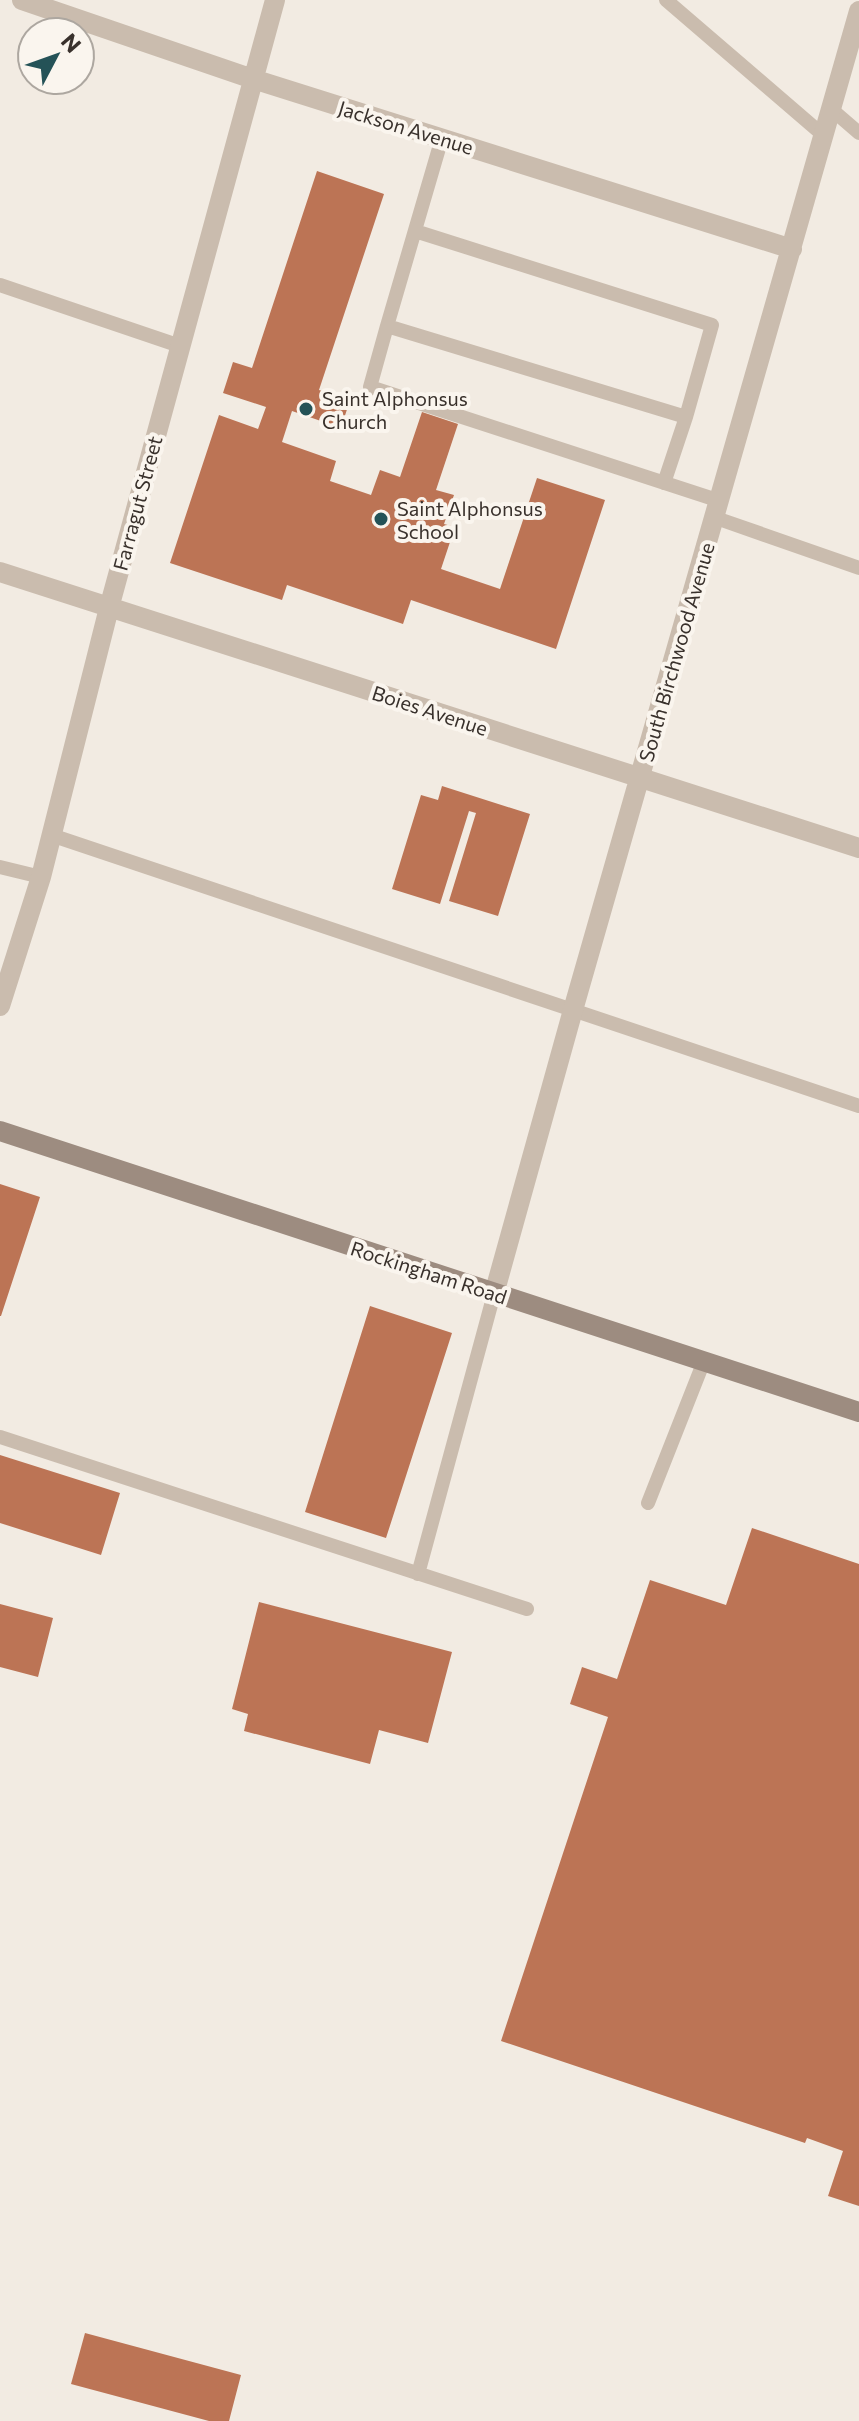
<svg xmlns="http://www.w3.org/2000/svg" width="859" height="2421" font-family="Commissioner,sans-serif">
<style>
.building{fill:#bc7455}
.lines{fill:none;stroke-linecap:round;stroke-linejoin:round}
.lane{stroke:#cabcae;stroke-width:14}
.street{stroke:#cabcae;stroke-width:20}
.secondary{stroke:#9d8c80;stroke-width:20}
.poi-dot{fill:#245257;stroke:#faf5ee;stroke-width:3}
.labels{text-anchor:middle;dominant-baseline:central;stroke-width:8;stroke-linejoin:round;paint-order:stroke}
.street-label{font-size:20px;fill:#39312c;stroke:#faf5ee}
.poi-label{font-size:20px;fill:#39312c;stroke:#faf5ee;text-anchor:start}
</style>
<rect width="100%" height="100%" fill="#f2ebe2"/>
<path class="building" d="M317,171L384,194L319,390L350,400L341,428L292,411L282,442L336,461L330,481L371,495L380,470L400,477L422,412L458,424L436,490L454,495L444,524L455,527L441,569L500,589L537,478L605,500L556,649L411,600L403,624L287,585L282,600L170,563L219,415L258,429L266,407L223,393L233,362L252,368Z
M442,786L530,814L498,916L449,901L476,813L469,811L440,904L392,889L421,795L438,800Z
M0,1184L40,1197L1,1316H0Z
M370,1306L452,1333L386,1538L305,1512Z
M0,1455L120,1493L101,1555L0,1523Z
M752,1528L859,1564V2206L828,2196L843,2151L807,2138L805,2143L501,2041L608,1717L570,1704L582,1667L617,1679L650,1580L726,1605Z
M259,1602L452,1652L428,1743L379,1730L370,1764L244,1731L248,1714L232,1709Z
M0,1604L53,1618L38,1677L0,1667Z
M85,2333L241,2375L229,2421H209L71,2384Z"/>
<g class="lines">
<path class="lane" d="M666,0L823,135
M830,108L859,133
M415,231L712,325L686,417L387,326L442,138
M0,285L180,346
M387,326L370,387L720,501
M664,483L686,417
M716,518L859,568
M51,835L859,1106
M0,867L41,877
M0,1437L527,1609
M648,1503L704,1361
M418,1574L494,1294"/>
<path class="street" d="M22,0L253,79L792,249
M0,572L859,848
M0,1006L41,877L109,608L275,0
M494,1294L573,1010L859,11"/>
<path class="secondary" d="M0,1131L859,1412"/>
</g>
<g class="poi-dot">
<circle cx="306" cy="409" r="8"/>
<circle cx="381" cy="519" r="8"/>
</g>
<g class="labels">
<g class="street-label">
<text transform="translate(406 127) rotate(17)">Jackson Avenue</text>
<text transform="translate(137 503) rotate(-75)">Farragut Street</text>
<text transform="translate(676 652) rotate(-74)">South Birchwood Avenue</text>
<text transform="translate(430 710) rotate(18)">Boies Avenue</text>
<text transform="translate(429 1272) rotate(18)">Rockingham Road</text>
</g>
<g class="poi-label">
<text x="322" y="398">Saint Alphonsus<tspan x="322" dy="23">Church</tspan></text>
<text x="397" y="508">Saint Alphonsus<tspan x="397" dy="23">School</tspan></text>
</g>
</g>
<g transform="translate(56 56) rotate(49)"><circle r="38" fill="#faf5ee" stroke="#ada7a0" stroke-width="2"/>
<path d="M0-6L14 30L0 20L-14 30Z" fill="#245257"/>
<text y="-12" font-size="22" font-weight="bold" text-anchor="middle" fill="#39312c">N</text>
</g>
</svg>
